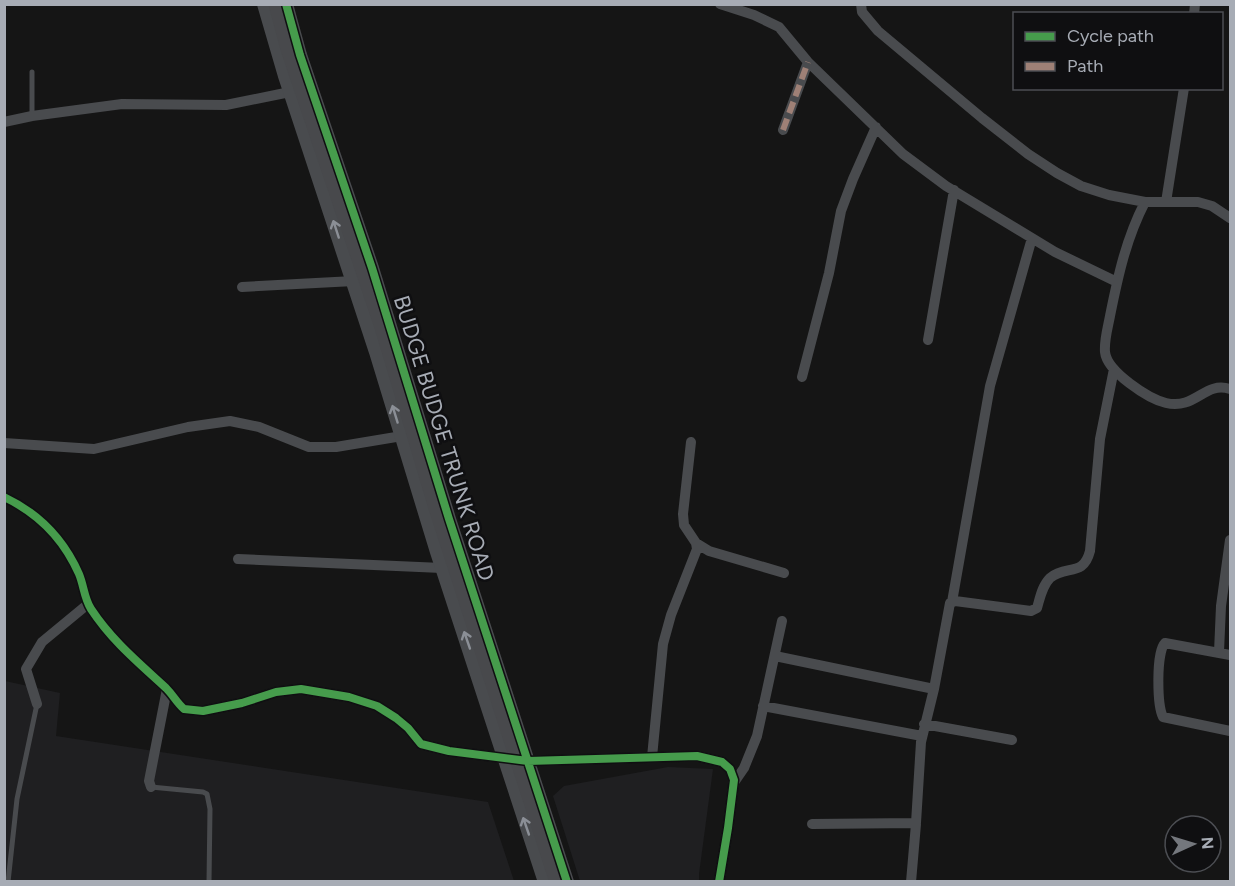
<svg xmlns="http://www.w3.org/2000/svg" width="1235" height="886" font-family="Figtree,sans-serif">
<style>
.built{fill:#1f1f21}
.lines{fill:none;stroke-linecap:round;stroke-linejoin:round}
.service{stroke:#494b4e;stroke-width:5}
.minor{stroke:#494b4e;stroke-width:10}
.tertiary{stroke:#494b4e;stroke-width:14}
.secondary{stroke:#48494c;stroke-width:15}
.quiet{stroke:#9e8076;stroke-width:6;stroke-dasharray:12 6;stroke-linecap:butt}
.cycleway-casing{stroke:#0f0f11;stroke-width:11}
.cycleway{stroke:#469c4c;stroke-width:8}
.oneway{stroke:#8b8f96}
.labels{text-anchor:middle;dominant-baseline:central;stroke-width:5;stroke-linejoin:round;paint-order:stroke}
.street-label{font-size:22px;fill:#a7acb5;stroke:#0f0f11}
</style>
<rect width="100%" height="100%" fill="#151515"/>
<path class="built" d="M5,681L60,693L56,736L488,802L514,881L5,882Z
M668,767L713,769L699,874V881H580L553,796L564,786Z"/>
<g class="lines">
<path class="service" d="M32,116V72
M151,787L203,792L207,794L210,809L209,882
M8,882L17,799L37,704"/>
<path class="minor" d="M720,4L754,15L779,27L808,62L903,154L946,186L1055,252L1117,282
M861,4L862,12L878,31L982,118L1028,154L1057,173L1081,186L1109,195L1145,202H1198L1212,206L1230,218
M1194,14L1195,4
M4,122L32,116L122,104L226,105L290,92
M783,130L808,62
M1145,202C1126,239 1118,276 1110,316C1108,327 1104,340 1105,352C1107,372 1149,399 1166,403C1196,410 1204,381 1230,389
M1166,202L1184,88
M242,287L354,281
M928,340L954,190
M802,377L829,273L841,211L853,179L876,127
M4,443L94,449L188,427L230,421L259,427L309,447H336L402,436
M4,497C38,513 64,540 79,574C84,586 84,598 91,609C112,641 139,663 166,688C173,695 177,703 184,709L203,711L242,703L276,692L301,689L349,697L377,706L396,718L408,728L421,744L449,751L528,761L697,756L722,762L730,769L734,780L728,828L719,882
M696,543L709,551L784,573
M238,559L442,568
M952,602L990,386L1032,238
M1219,652L1221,606L1230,540
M1230,655L1165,643C1156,652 1157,705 1163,717L1230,731
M775,656L934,689
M37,704L26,669L42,642L88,604
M763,706L922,736
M924,724L1012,740
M652,757L663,644L671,615L697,549L696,543L684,525L683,514L691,442
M733,784L744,768L757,736L782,621
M151,787L149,781L167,689
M812,824L916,823L921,742L934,689L950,603L955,601L1031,611L1037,608C1040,598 1042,586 1050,578C1066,564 1083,578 1090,551L1100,439L1114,369
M911,882L916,824"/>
<path class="tertiary" d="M264,4L285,76L376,352L437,552L545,882
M286,4L300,55L372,268L449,519L567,882"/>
<path class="secondary" d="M276,4L288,49L382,327L436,508L557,882"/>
<path class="quiet" d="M783,130L808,62"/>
<defs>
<path id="cycleway" d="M286,4L300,55L372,268L449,519L567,882
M4,497C38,513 64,540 79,574C84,586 84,598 91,609C112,641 139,663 166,688C173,695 177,703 184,709L203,711L242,703L276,692L301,689L349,697L377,706L396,718L408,728L421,744L449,751L528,761L697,756L722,762L730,769L734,780L728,828L719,882"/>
</defs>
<use href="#cycleway" class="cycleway-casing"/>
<use href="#cycleway" class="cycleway"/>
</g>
<defs><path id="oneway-shaft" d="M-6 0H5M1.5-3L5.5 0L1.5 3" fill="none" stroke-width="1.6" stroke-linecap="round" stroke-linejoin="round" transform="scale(1.5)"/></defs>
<g class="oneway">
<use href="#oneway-shaft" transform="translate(336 229) rotate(-108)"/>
<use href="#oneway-shaft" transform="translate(395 414) rotate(-107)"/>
<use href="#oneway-shaft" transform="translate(467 640) rotate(-109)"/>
<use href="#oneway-shaft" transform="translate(526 826) rotate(-109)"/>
</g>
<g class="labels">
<g class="street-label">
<text transform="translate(444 438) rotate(73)">BUDGE BUDGE TRUNK ROAD</text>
</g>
</g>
<rect width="1235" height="886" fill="none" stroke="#a7acb5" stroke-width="12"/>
<rect x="1013" y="12" width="210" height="78" fill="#0f0f11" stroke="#4c4e53" stroke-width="1.5"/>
<rect x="1025" y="32" width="30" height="9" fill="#469c4c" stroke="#4c4e53" stroke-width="1.5"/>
<text x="1067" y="42" font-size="18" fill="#a7acb5">Cycle path</text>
<rect x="1025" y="62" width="30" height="9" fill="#9e8076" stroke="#4c4e53" stroke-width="1.5"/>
<text x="1067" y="72" font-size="18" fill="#a7acb5">Path</text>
<g transform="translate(1193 844) rotate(86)"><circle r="28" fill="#0f0f11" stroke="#4c4e53" stroke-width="1.5"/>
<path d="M0-4.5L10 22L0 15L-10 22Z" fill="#74777d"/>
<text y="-9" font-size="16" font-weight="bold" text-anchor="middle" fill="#a7acb5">N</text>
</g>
</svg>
